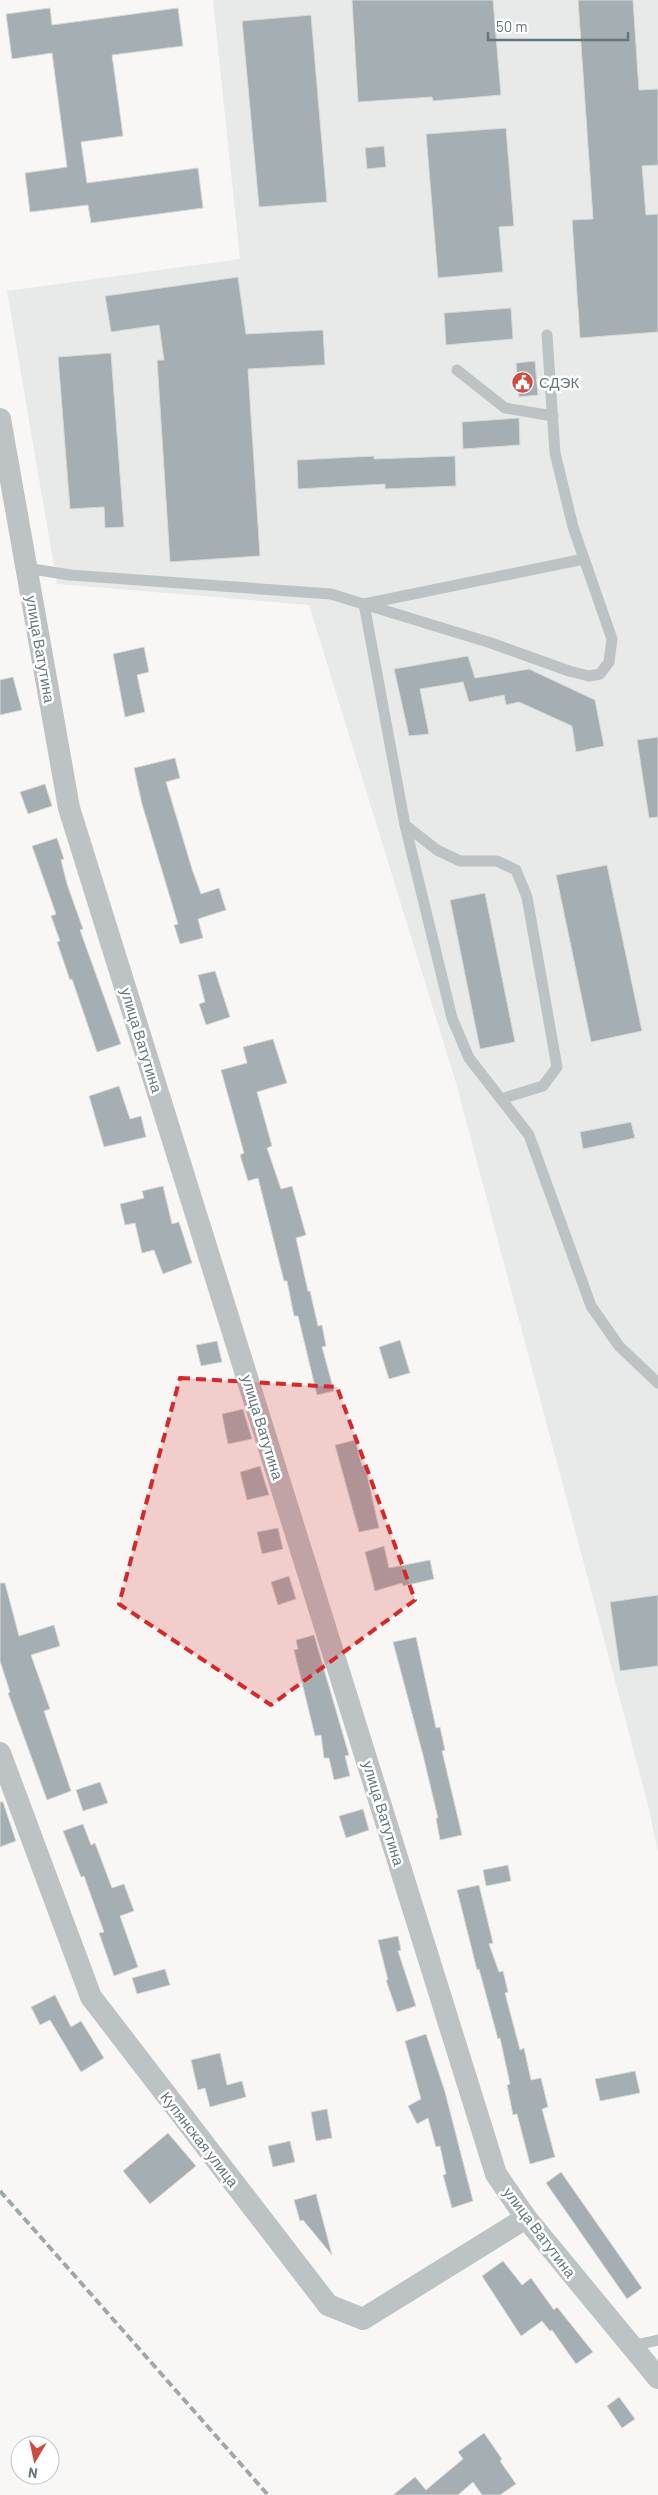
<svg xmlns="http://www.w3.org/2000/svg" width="658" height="2495" font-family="Barlow,sans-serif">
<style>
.built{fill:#e8e9e9}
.building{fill:#a5aeb2;stroke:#d9d9d8}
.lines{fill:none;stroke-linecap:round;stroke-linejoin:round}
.service{stroke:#bdc2c5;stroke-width:11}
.minor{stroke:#bdc2c5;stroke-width:22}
.rail{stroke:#a0a7ab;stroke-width:4;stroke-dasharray:8 4;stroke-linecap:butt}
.marked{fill:#d62828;fill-opacity:0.2;stroke:#d62828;stroke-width:4;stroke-dasharray:10 6;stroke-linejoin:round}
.labels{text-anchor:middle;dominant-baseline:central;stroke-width:5;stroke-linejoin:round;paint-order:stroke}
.poi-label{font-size:15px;fill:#66767d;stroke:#fff;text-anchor:start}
.street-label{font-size:15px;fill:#66767d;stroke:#fff}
</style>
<rect width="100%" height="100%" fill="#f8f7f5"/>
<path class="built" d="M213,0H658V1852L647,1801L456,1083L309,605L57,584L7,291L240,259Z"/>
<path class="building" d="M352,0H493L501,95L433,101L432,97L358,102Z
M578,0H633L639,90L658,89V165L642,166L646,215L658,214V332L580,338L572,220L593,219Z
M50,8L52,25L178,8L183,46L112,55L123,136L81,142L87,183L198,168L203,208L91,223L88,205L30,212L25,173L67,167L52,53L12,59L6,14Z
M311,15L327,202L259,207L242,21Z
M506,128L514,226L499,227L503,272L438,278L426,134Z
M384,146L386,167L367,169L365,148Z
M238,277L246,334L323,330L325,365L248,369L260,556L170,562L157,360H164L159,325L111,332L105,296Z
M511,308L513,339L446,345L444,313Z
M111,353L124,527L105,528L104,507L70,509L58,357Z
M535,361L538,395L519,397L516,363Z
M519,418L520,445L463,449L462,422Z
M374,456V459L455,456L456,486L385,489V484L298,489L297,460Z
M144,647L149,672L137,675L145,712L125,717L113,654Z
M468,656L475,678L529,669L595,700L604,746L576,752L572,726L519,702L506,705L504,695L469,702L463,682L420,689L429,734L409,736L394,669Z
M13,677L22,710L0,715V680Z
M658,737V817L649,818L637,740Z
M175,758L180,778L166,782L192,869L201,894L219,888L226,910L198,919L203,938L180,944L174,925L178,924L142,804L134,768Z
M45,784L52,806L28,814L20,792Z
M57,838L64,859L61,860L67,884L83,929L80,930L121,1044L97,1052L72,979L70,980L57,942L60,941L51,916L56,914L32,846Z
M607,865L642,1031L591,1042L556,875Z
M485,893L515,1042L480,1049L450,900Z
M215,971L230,1017L206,1025L199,1004L205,1002L198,975Z
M273,1039L287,1083L257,1092L272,1146L267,1148L281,1189L292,1186L306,1235L296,1238L308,1291H310L318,1326L322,1325L326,1346L322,1347L334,1391L317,1395L298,1316H294L287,1281H284L258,1178L248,1181L240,1155L244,1153L221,1070L247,1063L243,1047Z
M119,1086L130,1119L141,1116L146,1137L104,1147L89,1096Z
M631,1122L635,1138L583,1149L580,1132Z
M163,1186L172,1224L179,1222L192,1263L163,1274L154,1250L142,1253L135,1223L125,1225L120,1204L144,1198L142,1191Z
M400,1340L410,1373L389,1379L379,1347Z
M217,1341L222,1362L201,1366L196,1345Z
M243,1409L252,1439L228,1444L222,1414Z
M355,1440L362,1466H365L379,1528L359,1532L335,1445Z
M260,1466L269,1495L247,1500L240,1472Z
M278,1528L283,1549L262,1554L257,1532Z
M384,1546L389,1568L430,1560L434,1579L403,1586L402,1583L375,1591L365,1552Z
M289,1576L296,1599L278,1605L271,1582Z
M0,1583H5L19,1636L54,1625L60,1646L31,1655L50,1709L44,1711L71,1791L47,1800L8,1693L10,1692L0,1661Z
M658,1595V1666L620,1671L610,1602Z
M314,1635L349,1755L345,1756L350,1776L334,1780L329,1758H324L321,1735L315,1736L294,1650L298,1649L296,1640Z
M416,1637L436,1728L440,1727L445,1750L442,1751L462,1835L440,1840L436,1818H438L423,1755L393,1642Z
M100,1782L108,1803L83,1811L76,1790Z
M0,1802H3L16,1841L0,1847Z
M363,1809L369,1830L346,1838L339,1816Z
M83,1824L91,1845L95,1843L112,1888L124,1884L134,1911L120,1916L138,1967L114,1976L99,1933L104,1932L84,1876L81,1877L63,1831Z
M508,1865L511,1881L486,1886L483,1870Z
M479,1885L493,1943L489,1944L499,1972L503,1971L508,1992L505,1993L520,2050L524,2048L531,2080L541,2078L548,2107L542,2109L555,2157L530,2164L517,2114L513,2115L507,2085L510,2084L500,2038L498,2039L479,1969L477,1970L457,1890Z
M398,1936L401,1950L398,1951L416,2006L397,2012L386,1980H388L378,1940Z
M165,1969L170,1985L137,1994L132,1978Z
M55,1995L71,2027L81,2021L104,2058L81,2072L50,2020L40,2025L31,2007Z
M426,2034L445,2092L473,2201L452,2208L443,2175L446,2174L440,2146L436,2147L428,2118L417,2124L408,2106L421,2099L405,2041Z
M220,2053L227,2085L242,2081L246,2097L210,2107L205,2088L198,2090L191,2060Z
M635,2071L640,2093L600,2101L595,2079Z
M327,2109L332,2138L316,2141L311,2112Z
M168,2133L196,2166L150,2204L123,2171Z
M290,2141L295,2162L273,2167L268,2146Z
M561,2172L642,2288L627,2299L546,2183Z
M316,2194L332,2255L303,2220L300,2221L294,2200Z
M503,2261L522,2285L531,2278L554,2310L557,2307L593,2352L576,2364L552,2330L550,2331L542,2321L521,2336L482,2276Z
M619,2397L635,2419L622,2428L607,2406Z
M484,2433L502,2459L500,2461L516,2484L500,2495H482L473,2482L458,2495H393L415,2477L426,2490L463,2459L458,2452Z"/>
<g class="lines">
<path class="service" d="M457,370L505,408L553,416
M584,559L364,604L405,825L452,1018L469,1058L529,1135L591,1306L619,1346L658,1383
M26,568L70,575L331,594L491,643L569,671L589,676L600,674L609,662L612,639L573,527L555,453L547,335
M405,825L437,850L460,861H497L516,870L527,897L557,1067L543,1086L501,1099
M631,2346L658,2340"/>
<path class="minor" d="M0,419L69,808L496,2174L526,2218L658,2378
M0,1753L91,1997L328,2305L363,2319L526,2218"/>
<path class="rail" d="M0,2191L268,2495"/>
</g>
<path class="marked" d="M180,1378L337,1387L415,1600L271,1705L119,1604Z"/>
<defs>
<symbol id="civic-disc" viewBox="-11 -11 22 22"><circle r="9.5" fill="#ce4b3f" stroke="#fff"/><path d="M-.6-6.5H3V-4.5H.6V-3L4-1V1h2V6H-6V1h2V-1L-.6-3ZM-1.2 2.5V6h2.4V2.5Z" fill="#fff"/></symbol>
</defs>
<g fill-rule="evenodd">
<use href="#civic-disc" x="510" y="370" width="25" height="25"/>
</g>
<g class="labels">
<g class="poi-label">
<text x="539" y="382">СДЭК</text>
</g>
<g class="street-label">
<text transform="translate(41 649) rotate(80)">улица Ватутина</text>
<text transform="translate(142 1040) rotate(73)">улица Ватутина</text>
<text transform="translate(263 1427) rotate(73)">улица Ватутина</text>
<text transform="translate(384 1813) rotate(73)">улица Ватутина</text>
<text transform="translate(200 2139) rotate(52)">Купянская улица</text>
<text transform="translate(540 2232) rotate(53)">улица Ватутина</text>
</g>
</g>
<g transform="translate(35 2460) rotate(189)"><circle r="24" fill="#ffffff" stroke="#c2c8cb"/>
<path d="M0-4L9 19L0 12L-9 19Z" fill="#ce4b3f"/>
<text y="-8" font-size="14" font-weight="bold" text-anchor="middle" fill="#66767d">N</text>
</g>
<path d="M488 32v8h140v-8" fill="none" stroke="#66767d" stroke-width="2.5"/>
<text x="496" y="32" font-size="15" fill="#66767d" stroke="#ffffff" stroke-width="4" paint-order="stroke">50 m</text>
</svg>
